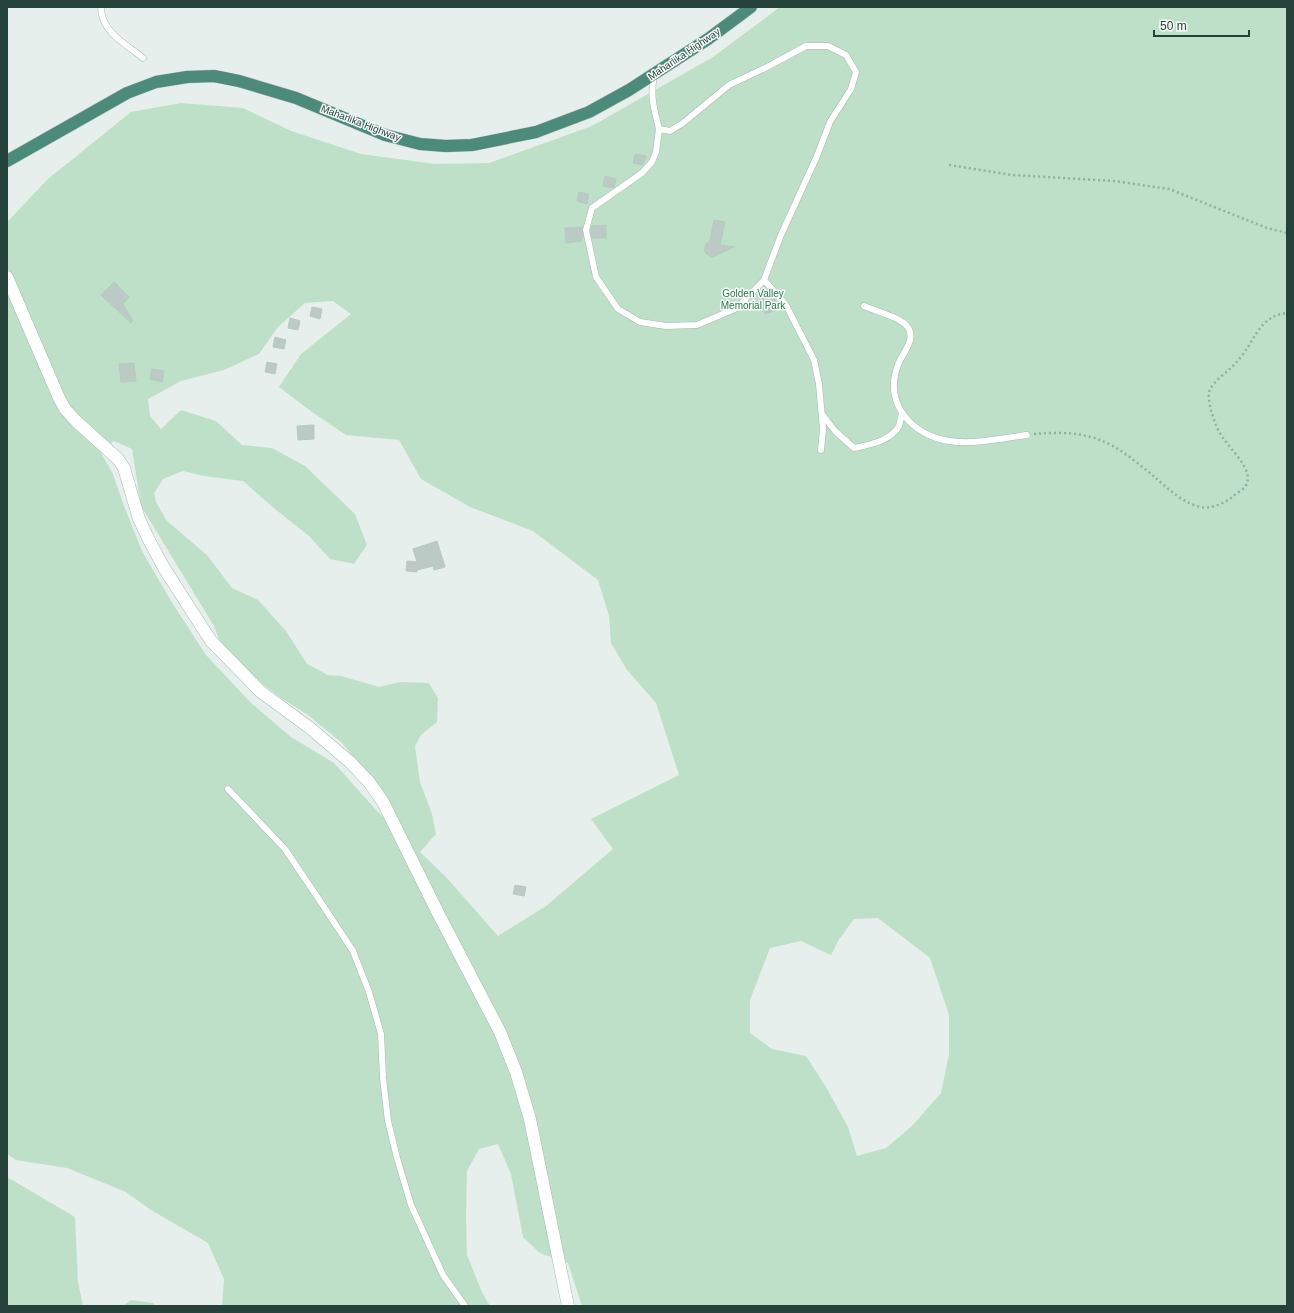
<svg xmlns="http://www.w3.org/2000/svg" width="1294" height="1313" font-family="Arial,sans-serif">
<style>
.green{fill:#bfe0c8;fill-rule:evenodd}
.building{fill:#bbcac4;stroke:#b8c9c2}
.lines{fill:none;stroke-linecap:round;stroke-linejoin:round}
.service-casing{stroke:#a8b8b2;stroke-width:7}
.secondary-casing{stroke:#a4bbb3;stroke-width:13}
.trunk-casing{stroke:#c2cac8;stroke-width:13}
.path{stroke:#86b3a5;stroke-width:2.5;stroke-dasharray:2 3;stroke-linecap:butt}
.service{stroke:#fff;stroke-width:6}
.secondary{stroke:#fff;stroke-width:12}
.trunk{stroke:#4c8a7c;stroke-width:12}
.labels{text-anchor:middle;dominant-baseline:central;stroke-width:3;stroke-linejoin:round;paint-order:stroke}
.street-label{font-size:10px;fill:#24423a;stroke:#f7fbf9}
.park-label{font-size:10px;fill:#2d7a4b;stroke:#f7fbf9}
</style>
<rect width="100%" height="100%" fill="#e6efeb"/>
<path class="green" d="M780,7H1287V1306H582L568,1263L540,1253L523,1237L511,1174L498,1144L479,1149L467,1171L466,1215L467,1255L482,1292L490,1306H222L224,1279L208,1243L151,1210L126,1192L67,1168L16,1160L7,1154V222L48,179L131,112L181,103L243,108L291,131L361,154L435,164L489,163L592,126L713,57ZM333,301L351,314L301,354L279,387L312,412L346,435L399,440L421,479L470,507L533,531L598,580L609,616L611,643L627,670L656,703L679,775L591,819L613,849L546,906L498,936L446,877L420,852L436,834L432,814L420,782L415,746L421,735L437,722L438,698L429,683L400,682L379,687L341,676L328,675L307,664L286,631L258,600L232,588L207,555L167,521L156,502L154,493L163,479L183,471L204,476L243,481L275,509L309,536L330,559L354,564L367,545L355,514L305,466L272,448L242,445L216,421L181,410L161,429L150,416L148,399L181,381L224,370L259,354L278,327L305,303ZM114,441L132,449L141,506L214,626L219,639L243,669L281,698L308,715L342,743L384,793L400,833L377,811L334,763L291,737L251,703L206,655L171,601L142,551L124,506L113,474L101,453ZM878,918L930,958L949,1015V1054L941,1093L912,1126L886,1148L857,1156L848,1127L826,1087L806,1056L772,1049L750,1033V1000L770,948L801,941L831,955L838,941L854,919Z
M7,1177L75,1217L78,1282L83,1306H7Z
M131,1300L153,1303L155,1306H123Z"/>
<path class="building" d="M635,154L646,156L643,165L633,163Z
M605,176L616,179L614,187L613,188L603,186Z
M579,192L589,194L587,204L577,201Z
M714,220L725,222L720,245L734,247L713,257L706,254L704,249L706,244L710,241Z
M606,225V238H592L591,230L592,226Z
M582,227L583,238H581V241L566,243L565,228Z
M114,282L129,297L123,304L133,321L131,323L101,295Z
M771,294L775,300L779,309L765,314L759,299Z
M312,307L322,309L320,319L310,316Z
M290,318L300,321L298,330L288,328Z
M275,337L286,340L284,349L273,347Z
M267,362L277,364L275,374L265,372Z
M134,363L136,381L121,382L119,364Z
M152,369L164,371L162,382L150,379Z
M314,425V439L298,440L297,426Z
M437,541L445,567L434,570L433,566L417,570V572L406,571L407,561L417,562L413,549Z
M515,885L526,887L524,896L513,894Z"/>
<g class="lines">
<defs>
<path id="service" d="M101,7C101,32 126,44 143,58
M654,75C650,97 654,108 659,129L670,131L683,123L729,85L763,69L806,46H828L846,55L856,72L851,89L830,122L817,156L781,235L764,280L737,308L697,325L666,326L640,322L618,309L596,277L586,230L592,208L642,173L652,162L656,152L659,129
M764,280L786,305L814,360L819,384L823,429L821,450
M864,306C875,311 904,318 909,329C915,342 902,353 898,365C883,404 912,435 949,441C973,445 1003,438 1027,435
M822,414L835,431L854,448C868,445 891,441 899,426C900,423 901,417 902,414
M228,789L285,849L322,904L353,951L369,992L381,1034L383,1078L388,1121L397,1158L411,1205L443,1275L465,1306"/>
<path id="secondary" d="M7,277L59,398L65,409L76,421L118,459L124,468L139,519L149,540L164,568L211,641L261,692L310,728L350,762L369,782L383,802L438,913L500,1032L516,1072L530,1119L568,1306"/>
<path id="trunk" d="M7,161L127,93L156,82L187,77L214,76L239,81L296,98L385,135L420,144L446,146L472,145L536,132L589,112L629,90L708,39L751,7"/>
</defs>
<use href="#service" class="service-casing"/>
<use href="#secondary" class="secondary-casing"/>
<use href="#trunk" class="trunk-casing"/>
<path class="path" d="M949,165L1012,175L1114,181L1169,189L1267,228L1287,233
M1034,434C1056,432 1079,432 1100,440C1121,448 1140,465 1157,479C1168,489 1181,501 1197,506C1208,510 1221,505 1231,498C1235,494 1241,491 1245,487C1256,472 1231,450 1223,438C1217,430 1214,420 1211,410C1210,405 1208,398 1209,392C1213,381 1225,374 1233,366C1239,360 1244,353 1248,347C1258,330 1266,315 1287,313"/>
<use href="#service" class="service"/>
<use href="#secondary" class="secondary"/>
<use href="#trunk" class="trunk"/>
</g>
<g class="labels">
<g class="street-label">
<text transform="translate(684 54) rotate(-34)">Maharlika Highway</text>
<text transform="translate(361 123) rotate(21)">Maharlika Highway</text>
</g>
<g class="park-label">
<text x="753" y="293">Golden Valley<tspan x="753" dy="12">Memorial Park</tspan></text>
</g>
</g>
<rect width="1294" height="1313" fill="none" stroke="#24423a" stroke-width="16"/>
<path d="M1154 30v6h95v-6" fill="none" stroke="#24423a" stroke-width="2"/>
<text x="1160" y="30" font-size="12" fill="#24423a" stroke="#f7fbf9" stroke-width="3" paint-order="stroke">50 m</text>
</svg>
